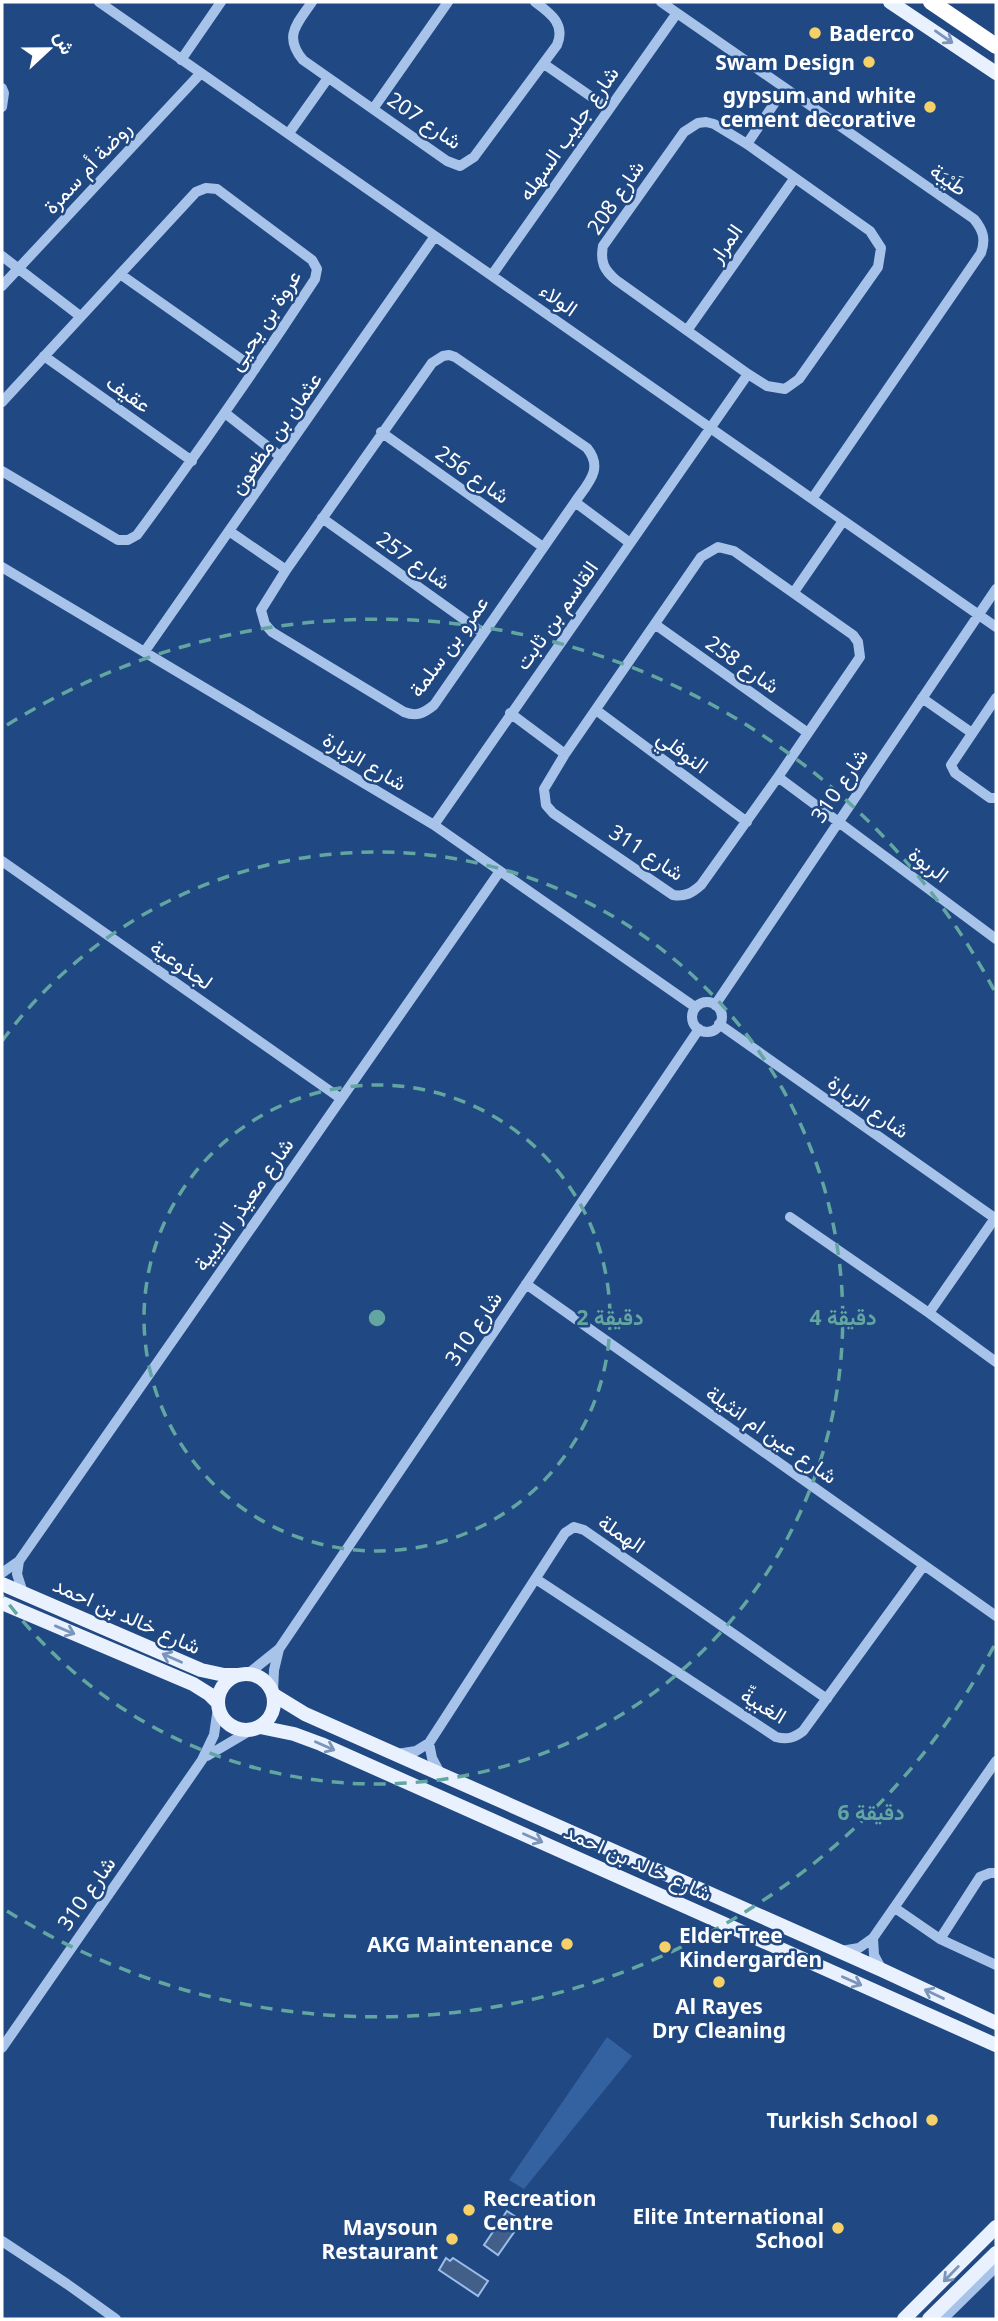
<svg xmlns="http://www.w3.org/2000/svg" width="998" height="2321" font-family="'Noto Sans',Vazirmatn,sans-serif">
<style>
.green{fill:#3462a1}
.water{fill:#425f8a;stroke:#9bbdea;stroke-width:2}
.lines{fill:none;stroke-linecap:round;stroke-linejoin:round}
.minor{stroke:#a7c3e9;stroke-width:10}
.major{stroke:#eaf1fe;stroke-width:14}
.highway{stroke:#fff;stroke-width:16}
.oneway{stroke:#7b94ba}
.ring{fill:none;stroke:#63a6a1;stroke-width:3.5;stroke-dasharray:12 9}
.poi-dot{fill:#f6d168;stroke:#204882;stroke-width:2.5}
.labels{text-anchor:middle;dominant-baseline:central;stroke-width:5;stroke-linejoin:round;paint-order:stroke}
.poi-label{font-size:21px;font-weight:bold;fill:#fff;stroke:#204882;text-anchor:end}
.street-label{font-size:21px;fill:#fff;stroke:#204882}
.centre{fill:#63a6a1;stroke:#204882;stroke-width:3.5}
.ring-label{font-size:21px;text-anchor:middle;font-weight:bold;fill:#63a6a1;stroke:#204882;stroke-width:5;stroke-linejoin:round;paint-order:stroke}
</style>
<rect width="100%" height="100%" fill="#204882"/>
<path class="green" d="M607,2037L632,2056L524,2189L509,2180Z"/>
<path class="water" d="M507,2211L522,2221L498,2255L484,2245Z
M446,2258L450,2261L453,2258L488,2281L478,2296L439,2270Z"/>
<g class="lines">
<path class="minor" d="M99,2L996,627
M312,2C297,24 283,36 303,60L447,161L460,166L474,157L557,45C566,24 550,13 535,2
M661,2L974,219C983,230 986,239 981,253L812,499
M181,60L221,2
M544,64L609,109
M2,88L4,93L2,107
M373,109L448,2
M706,122L714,124L747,144L870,231L881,248L878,267L799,379L785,389L767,386L748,374L616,280C604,270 600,262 603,246L684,132L698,123Z
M289,133L328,78
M747,144L784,89
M2,256L80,316
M120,274L255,369
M492,275L677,13
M2,286L200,74
M688,329L794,179
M449,355L455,357L587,448C604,469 588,483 575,502L434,705C424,713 417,717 404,712L272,632L265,624L261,610L286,570L432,363L443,356Z
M44,356L192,461
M2,402L196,192L206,188L217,189L312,260L317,269L315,279C258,366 199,451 137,535L128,540H118L2,471
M225,413L281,457
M381,432L543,547
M575,502L630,543
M322,518L483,633
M229,531L286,570
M718,547L734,551L853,635L858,642L860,657L778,777L701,885C692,893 685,897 673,895L553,813L546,805L544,789L565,754L701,557Z
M2,567L434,825L695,1007
M794,592L843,521
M656,625L808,733
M145,651L435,236
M922,698L972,733
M996,698L951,765L955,773L990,798H996
M596,710L747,822
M510,713L565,754
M778,777L996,939
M434,825L748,374
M2,861L340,1098
M692 1017a15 15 0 1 1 30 0a15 15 0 1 1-30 0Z
M715,1005L996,589
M719,1024L996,1219
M790,1217L929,1313
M995,1218L929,1313L996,1362
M526,1284L996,1616
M19,1561L17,1574L23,1593
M2,1573L19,1561L500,871
M536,1579L776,1737C787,1740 794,1738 803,1731L924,1565
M249,1673L279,1649L699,1029
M273,1692L274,1670L279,1649
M429,1743L432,1758L440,1773
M397,1754L416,1751L429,1743L565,1533L574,1527L584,1530L827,1699
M207,1756L251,1730
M895,1908L940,1939L996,1965
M873,1938L874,1955L882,1970
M940,1939L980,1877L990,1873H996
M841,1951L859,1948L873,1938L996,1761
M2,2048L202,1760L214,1735L218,1708
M2,2241L67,2284L116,2319
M943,2319L996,2267"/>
<path class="major" d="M890,2L996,73
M2,1584L201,1670L224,1675H238
M2,1603L193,1684L209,1694L218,1703
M218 1702a28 28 0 1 1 56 0a28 28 0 1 1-56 0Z
M274,1695L305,1714L882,1970L996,2023
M260,1727L294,1734L321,1744L996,2045
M904,2319L996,2227
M929,2319L996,2253"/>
<path class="highway" d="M931,2L996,46"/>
</g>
<defs><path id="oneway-shaft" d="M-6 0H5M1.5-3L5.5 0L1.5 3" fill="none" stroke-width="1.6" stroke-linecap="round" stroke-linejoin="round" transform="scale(1.75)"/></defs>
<g class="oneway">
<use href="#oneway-shaft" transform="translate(944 37) rotate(35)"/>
<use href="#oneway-shaft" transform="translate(65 1630) rotate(23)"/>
<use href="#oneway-shaft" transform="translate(172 1658) rotate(-156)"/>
<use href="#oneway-shaft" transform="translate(325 1746) rotate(24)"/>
<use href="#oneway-shaft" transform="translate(533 1838) rotate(24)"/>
<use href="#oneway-shaft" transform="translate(852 1981) rotate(24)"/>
<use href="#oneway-shaft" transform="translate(934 1994) rotate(-155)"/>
<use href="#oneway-shaft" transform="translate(951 2274) rotate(134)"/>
</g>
<g class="ring">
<circle cx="377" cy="1318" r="233"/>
<path d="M2 1041A466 466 0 1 1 2 1595"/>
<path d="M994 1646A699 699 0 0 1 7 1911M7 725A699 699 0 0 1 994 990"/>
</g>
<g class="poi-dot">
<circle cx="815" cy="33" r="7"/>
<circle cx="869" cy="62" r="7"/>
<circle cx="930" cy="107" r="7"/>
<circle cx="567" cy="1944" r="7"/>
<circle cx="665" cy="1947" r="7"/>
<circle cx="719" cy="1982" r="7"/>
<circle cx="932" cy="2120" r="7"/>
<circle cx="469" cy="2210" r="7"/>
<circle cx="838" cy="2228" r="7"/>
<circle cx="452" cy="2239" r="7"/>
</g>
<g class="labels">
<g class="poi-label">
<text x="829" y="33" text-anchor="start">Baderco</text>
<text x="855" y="62">Swam Design</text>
<text x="916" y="95">gypsum and white<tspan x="916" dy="24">cement decorative</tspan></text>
<text x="679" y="1935" text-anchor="start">Elder Tree<tspan x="679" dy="24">Kindergarden</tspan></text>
<text x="553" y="1944">AKG Maintenance</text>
<text x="719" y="2006" text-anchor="middle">Al Rayes<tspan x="719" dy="24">Dry Cleaning</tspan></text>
<text x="918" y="2120">Turkish School</text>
<text x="483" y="2198" text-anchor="start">Recreation<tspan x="483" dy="24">Centre</tspan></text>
<text x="824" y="2216">Elite International<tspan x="824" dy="24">School</tspan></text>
<text x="438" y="2227">Maysoun<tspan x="438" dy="24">Restaurant</tspan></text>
</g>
<g class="street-label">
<text transform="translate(425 120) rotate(34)">شارع 207</text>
<text transform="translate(568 133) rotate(-55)">شارع جليب السهله</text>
<text transform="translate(87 167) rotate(-47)">روضة أم سمرة</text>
<text transform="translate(949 179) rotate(35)">طَيْبَة</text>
<text transform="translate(615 197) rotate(-56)">شارع 208</text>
<text transform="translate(725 243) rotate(-55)">المرار</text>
<text transform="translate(559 299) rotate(35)">الولاء</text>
<text transform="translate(264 320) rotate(-57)">عروة بن يحيى</text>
<text transform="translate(129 393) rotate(35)">عقيف</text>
<text transform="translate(275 433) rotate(-55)">عثمان بن مظعون</text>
<text transform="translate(473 474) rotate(35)">شارع 256</text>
<text transform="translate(414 560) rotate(35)">شارع 257</text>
<text transform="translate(556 615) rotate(-55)">القاسم بن ثابت</text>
<text transform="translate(448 646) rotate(-54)">عمرو بن سلمة</text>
<text transform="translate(743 664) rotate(35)">شارع 258</text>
<text transform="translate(683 751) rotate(36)">النوفلي</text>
<text transform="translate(365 761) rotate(31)">شارع الزبارة</text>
<text transform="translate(839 785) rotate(-56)">شارع 310</text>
<text transform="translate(647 852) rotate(33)">شارع 311</text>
<text transform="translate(929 864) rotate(37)">الربوة</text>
<text transform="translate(182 964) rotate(35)">لجذوعية</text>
<text transform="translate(869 1106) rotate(35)">شارع الزبارة</text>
<text transform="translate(243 1204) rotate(-55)">شارع معيذر الذيبية</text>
<text transform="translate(473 1328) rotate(-56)">شارع 310</text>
<text transform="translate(772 1434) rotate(35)">شارع عين ام انثيلة</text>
<text transform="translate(622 1533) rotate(34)">الهملة</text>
<text transform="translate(127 1615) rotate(24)">شارع خالد بن احمد</text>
<text transform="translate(764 1705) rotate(31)">الغبيةّ</text>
<text transform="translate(638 1862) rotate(24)">شارع خالد بن احمد</text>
<text transform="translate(86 1893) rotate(-55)">شارع 310</text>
</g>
</g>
<circle cx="377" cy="1318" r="10" class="centre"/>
<g class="ring-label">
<text x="610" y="1325">2 دقيقة</text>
<text x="843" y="1325">4 دقيقة</text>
<text x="871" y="1820">6 دقيقة</text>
</g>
<rect width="998" height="2321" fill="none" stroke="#ffffff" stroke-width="7"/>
<g transform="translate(49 49) rotate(68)" stroke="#204882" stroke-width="5" paint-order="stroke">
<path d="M0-5L12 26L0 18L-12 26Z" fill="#ffffff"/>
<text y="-10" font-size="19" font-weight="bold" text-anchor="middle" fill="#ffffff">ش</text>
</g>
</svg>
